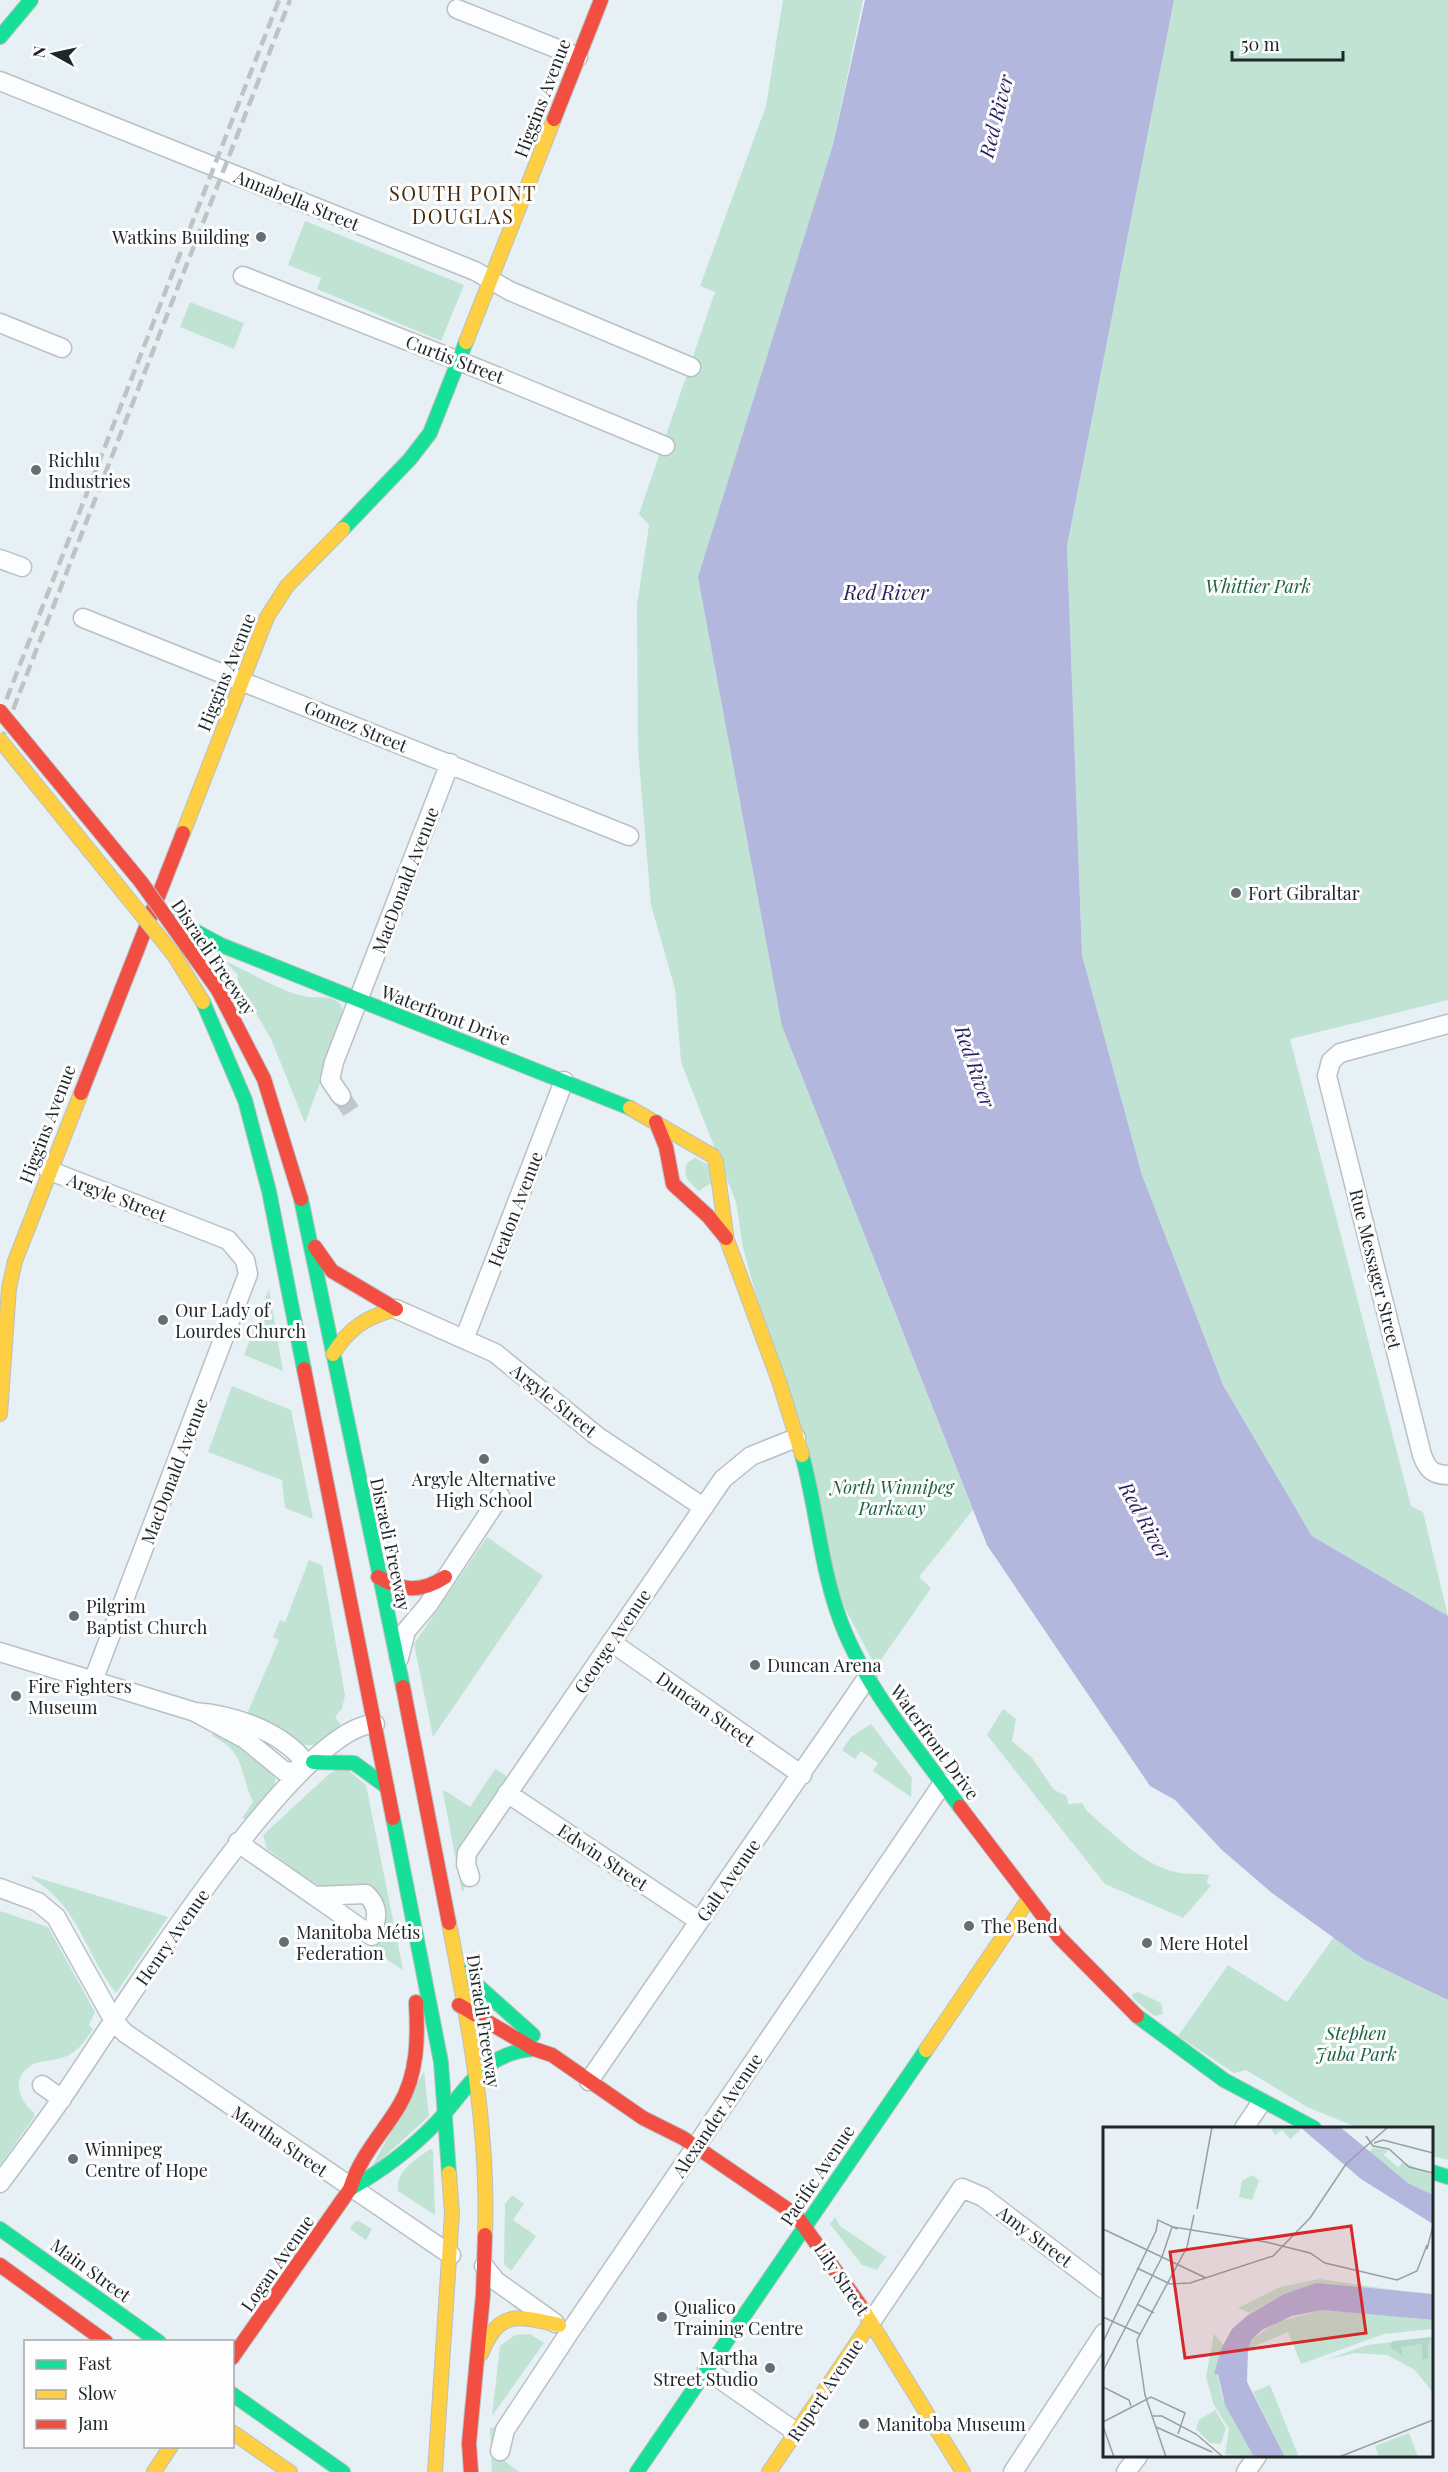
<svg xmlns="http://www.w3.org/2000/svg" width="1448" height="2472" font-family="'Playfair Display',serif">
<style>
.green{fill:#c1e3d4}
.water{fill:#b3b6dd}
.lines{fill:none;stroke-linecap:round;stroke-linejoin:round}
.street-tunnel{stroke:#bfc9cc;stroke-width:18;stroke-dasharray:18 9;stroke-linecap:butt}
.street-casing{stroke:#b8c0c3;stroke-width:21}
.fast-casing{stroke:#b8c0c3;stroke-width:16}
.slow-casing{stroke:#b8c0c3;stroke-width:16}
.jam-casing{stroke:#b8c0c3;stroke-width:16}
.street{stroke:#fbfdfe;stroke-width:18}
.fast{stroke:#16e098;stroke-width:14}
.slow{stroke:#ffcf43;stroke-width:14}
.jam{stroke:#f24e42;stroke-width:14}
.rail{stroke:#c0c2c4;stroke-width:4.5;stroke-dasharray:12 6;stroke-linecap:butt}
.slow-bridge-casing{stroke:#b8c0c3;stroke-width:16;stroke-linecap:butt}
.jam-bridge-casing{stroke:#b8c0c3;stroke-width:16;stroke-linecap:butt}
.slow-bridge{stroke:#ffcf43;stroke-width:14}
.jam-bridge{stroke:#f24e42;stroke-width:14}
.poi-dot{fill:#666e71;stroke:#fdfdfd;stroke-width:2}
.labels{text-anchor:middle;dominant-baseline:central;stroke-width:6;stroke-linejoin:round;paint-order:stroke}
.street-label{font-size:18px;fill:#20272a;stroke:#fdfdfd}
.poi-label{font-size:18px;fill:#20272a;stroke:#fdfdfd;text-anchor:start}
.park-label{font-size:18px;font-style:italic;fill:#1b6242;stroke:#fdfdfd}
.water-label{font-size:20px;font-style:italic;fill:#271c5c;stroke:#fdfdfd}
.neighbourhood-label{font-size:20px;letter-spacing:1.5px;fill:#452a0a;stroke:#fdfdfd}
.inset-road{fill:none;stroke:#97a0a4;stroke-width:1.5}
.view{fill:#d62828;fill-opacity:0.15;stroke:#d62828;stroke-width:3}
.inset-edge{fill:none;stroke:#20272a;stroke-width:3}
</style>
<rect width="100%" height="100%" fill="#e7f1f5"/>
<path class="green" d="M783,0H863L833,145L782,1026L973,1510L919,1577L931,1588L876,1667L841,1601L743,1248L736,1202L681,1062L675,989L651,905L638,750L637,605L649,525L639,514L715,292L700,286L766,106Z
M1174,0H1448V1000L1290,1039L1411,1506L1423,1512L1448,1616L1312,1536L1223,1385L1142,1175L1082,955L1067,546Z
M305,221L464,285L441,341L317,289L321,278L288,265Z
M190,302L244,323L234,349L180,327Z
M225,961C247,970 287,996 311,997C321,998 329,995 338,1002C343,1006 343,1013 344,1019L305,1123L271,1039L239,984L237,974Z
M695,1158L709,1165L711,1183L699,1191C689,1183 682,1176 687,1163Z
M269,1289L283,1371L244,1355Z
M232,1386L291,1410L313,1519L285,1508L282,1480L208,1452Z
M487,1537L543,1576L433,1737L414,1644Z
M309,1560L322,1565L345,1695L342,1709L335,1717L341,1725C334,1731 327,1740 319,1743C298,1753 265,1726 246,1716L279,1640L273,1637L280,1620L285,1622Z
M1003,1709L1016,1719L1012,1741L1032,1758L1054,1790L1067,1796L1068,1804L1082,1803L1087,1811C1113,1833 1142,1865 1176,1872C1187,1875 1198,1873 1209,1875L1207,1883L1211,1886L1183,1918L1105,1884L987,1735Z
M871,1724L912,1778L911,1797L873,1771L878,1763L861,1751L855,1759L842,1750L851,1737Z
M213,1732C235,1732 260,1761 276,1774L274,1789L247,1819L242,1818L253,1802C239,1772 246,1752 212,1736Z
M347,1769L366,1785L403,1970L374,1951C383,1930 394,1883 357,1885C346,1886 336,1891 325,1888C305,1881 285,1861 267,1849L263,1835L329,1774L336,1770Z
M495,1769L504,1774L507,1779L462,1845L470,1880L462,1892L443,1793L444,1790L470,1807Z
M32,1876L168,1917L116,1993C85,1954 78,1904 31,1878Z
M0,1911L48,1927L95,2012L89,2025L93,2029C86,2040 79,2050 67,2056C56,2062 41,2059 30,2066C10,2079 20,2101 34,2113V2117L0,2165Z
M1334,1937L1363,1959L1448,2000V2160L1432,2156V2128H1359L1307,2107L1246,2070L1234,2073L1178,2036L1228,1965L1287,2002Z
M1138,1992L1161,2003L1163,2014L1154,2016L1133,1998L1132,1994Z
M424,2071L429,2116L370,2170Z
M430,2149L433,2151L435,2215L398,2191C395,2171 416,2160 430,2149Z
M512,2195L524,2204L513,2220L536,2236L511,2271L504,2264L505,2204Z
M835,2217L840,2226L886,2257L877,2270L862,2265L830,2224Z
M359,2221L372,2229L366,2240L350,2229L354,2222Z
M530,2334L544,2343L492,2416L500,2346L515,2335Z
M495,2427C493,2453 499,2457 519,2472H492L490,2428Z"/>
<path class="water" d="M865,0H1174L1067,546L1082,955L1142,1175L1223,1385L1312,1536L1448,1616V2000L1363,1959L1272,1893L1222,1850L1175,1800L1150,1786L987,1545L782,1026L698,577L833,145Z"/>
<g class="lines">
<path class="street-tunnel" d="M341,1096L353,1114"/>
<defs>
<path id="street" d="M457,9L578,57
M0,81L475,271L510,291L691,367
M243,276L479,369L665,446
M0,323L62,348
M0,559L22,567
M83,618L629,836
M1448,1024L1340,1053L1331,1061L1327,1076L1422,1455C1427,1469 1433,1475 1448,1475
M341,1096L330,1080L334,1062L450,763
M48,1170L228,1240L245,1260L248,1274L93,1681
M396,1309L495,1353L597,1436L703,1507
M465,1337L564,1081
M611,1642L802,1775
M0,1652L195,1712L245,1739L284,1771L301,1772V1757C275,1729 232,1715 195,1712
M399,1658L406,1631L428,1605L500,1496
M507,1793L699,1921
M238,1842L247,1849L372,1936C377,1918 380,1907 366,1894L315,1896
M470,1877L466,1864L467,1853L723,1479L751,1456L796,1438
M0,1888L38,1902L56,1917L114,2021L125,2033L451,2255
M589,2081L867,1678
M42,2085L62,2099
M1244,2128L1261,2103
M0,2183C21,2155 42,2127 62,2098C110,2029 297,1724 375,1724
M484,2266L496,2281L555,2323
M871,2322L962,2188L983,2197L1104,2289
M707,2370L796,2432
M500,2451L505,2430L569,2333L943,1783
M1013,2472L1104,2333
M1126,2472L1138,2456
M1246,2472L1257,2456"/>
<path id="fast" d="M0,37L31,0
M343,529L410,459L430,433L466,342
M158,911L221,945L630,1108
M203,1002L245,1100L269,1191L304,1369
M301,1199L403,1687
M802,1455C816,1506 820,1560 837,1611C861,1684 916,1746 960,1807
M313,1762L354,1763L387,1787
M393,1818L441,2062L449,2173
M459,1969L533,2035
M1137,2016L1224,2080L1314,2128
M1432,2172L1448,2177
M350,2189C381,2171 410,2150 435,2124C468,2090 481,2053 534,2049
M0,2229L159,2342
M232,2394L343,2472
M637,2472L926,2050"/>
<path id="slow" d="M466,342L554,119
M183,833L267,617L287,586L343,529
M630,1108L713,1156L716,1162L727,1240L779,1381L802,1455
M333,1354C349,1328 366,1317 396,1309
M0,1414L9,1288L15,1261L81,1093
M449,1923C469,2025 489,2131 485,2235
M926,2050L1028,1900
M860,2305L963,2472
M481,2354C499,2309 517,2316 559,2325
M232,2432L290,2472
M154,2472L171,2446
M435,2472L452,2213L449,2173
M769,2472L871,2322"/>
<path id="jam" d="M554,119L601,0
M218,990L264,1079L301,1199
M81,1093L183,833
M656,1122L666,1147L673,1184L708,1216L726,1238
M315,1247L332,1271L396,1309
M304,1369L393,1818
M378,1577C402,1591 421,1593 445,1577
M403,1687L449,1923
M960,1807L1059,1937L1137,2016
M459,2005L534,2049L552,2055L643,2118L683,2138L796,2215L860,2305
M0,2265L106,2342
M232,2358L350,2189C360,2156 382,2134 399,2106C418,2074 418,2037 416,2002
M471,2472L469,2443L483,2295L485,2235"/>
</defs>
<use href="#street" class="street-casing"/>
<use href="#fast" class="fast-casing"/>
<use href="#slow" class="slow-casing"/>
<use href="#jam" class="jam-casing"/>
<use href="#street" class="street"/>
<use href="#fast" class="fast"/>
<use href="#slow" class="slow"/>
<use href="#jam" class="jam"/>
<path class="rail" d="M0,716L279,0
M0,743L290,0"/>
<defs>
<path id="slow-bridge" d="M0,740L174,955L203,1002"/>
<path id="jam-bridge" d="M0,711L141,882L218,990"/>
</defs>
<use href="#slow-bridge" class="slow-bridge-casing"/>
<use href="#jam-bridge" class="jam-bridge-casing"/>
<use href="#slow-bridge" class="slow-bridge"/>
<use href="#jam-bridge" class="jam-bridge"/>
</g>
<g class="poi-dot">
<circle cx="261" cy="237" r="6"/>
<circle cx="36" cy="470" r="6"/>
<circle cx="1236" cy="893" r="6"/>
<circle cx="163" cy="1320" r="6"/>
<circle cx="484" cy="1459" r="6"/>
<circle cx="74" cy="1616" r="6"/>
<circle cx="755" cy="1665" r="6"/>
<circle cx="16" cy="1696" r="6"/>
<circle cx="969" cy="1926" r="6"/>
<circle cx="284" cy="1942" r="6"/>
<circle cx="1147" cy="1943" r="6"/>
<circle cx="73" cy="2159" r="6"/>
<circle cx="662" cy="2317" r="6"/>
<circle cx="770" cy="2368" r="6"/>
<circle cx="864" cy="2424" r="6"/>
</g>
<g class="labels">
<g class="street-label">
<text transform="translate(542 98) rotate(-69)">Higgins Avenue</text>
<text transform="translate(297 200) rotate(22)">Annabella Street</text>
<text transform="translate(455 359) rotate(21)">Curtis Street</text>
<text transform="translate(226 672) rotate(-68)">Higgins Avenue</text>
<text transform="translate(356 726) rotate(22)">Gomez Street</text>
<text transform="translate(405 880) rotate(-69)">MacDonald Avenue</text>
<text transform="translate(214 957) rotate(56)">Disraeli Freeway</text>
<text transform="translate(446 1015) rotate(21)">Waterfront Drive</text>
<text transform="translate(47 1124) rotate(-69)">Higgins Avenue</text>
<text transform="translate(117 1197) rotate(21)">Argyle Street</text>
<text transform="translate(515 1209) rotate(-69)">Heaton Avenue</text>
<text transform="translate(1376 1269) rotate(76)">Rue Messager Street</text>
<text transform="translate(554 1400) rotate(39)">Argyle Street</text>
<text transform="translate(174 1471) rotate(-69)">MacDonald Avenue</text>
<text transform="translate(391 1544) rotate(78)">Disraeli Freeway</text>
<text transform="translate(612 1641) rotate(-56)">George Avenue</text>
<text transform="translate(706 1709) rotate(35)">Duncan Street</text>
<text transform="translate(935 1742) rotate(54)">Waterfront Drive</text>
<text transform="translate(603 1857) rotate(34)">Edwin Street</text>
<text transform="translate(728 1880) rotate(-55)">Galt Avenue</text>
<text transform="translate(172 1937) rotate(-55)">Henry Avenue</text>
<text transform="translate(484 2021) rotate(81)">Disraeli Freeway</text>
<text transform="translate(717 2115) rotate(-56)">Alexander Avenue</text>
<text transform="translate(280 2141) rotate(34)">Martha Street</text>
<text transform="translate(817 2175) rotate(-56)">Pacific Avenue</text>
<text transform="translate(1035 2236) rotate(37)">Amy Street</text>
<text transform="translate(277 2263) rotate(-55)">Logan Avenue</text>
<text transform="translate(91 2270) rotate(36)">Main Street</text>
<text transform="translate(842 2279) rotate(56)">Lily Street</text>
<text transform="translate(825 2390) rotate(-56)">Rupert Avenue</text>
</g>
<g class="poi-label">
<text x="249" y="237" text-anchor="end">Watkins Building</text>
<text x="48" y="460">Richlu<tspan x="48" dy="21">Industries</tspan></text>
<text x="1248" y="893">Fort Gibraltar</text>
<text x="175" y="1310">Our Lady of<tspan x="175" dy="21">Lourdes Church</tspan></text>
<text x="484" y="1479" text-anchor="middle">Argyle Alternative<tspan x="484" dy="21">High School</tspan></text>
<text x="86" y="1606">Pilgrim<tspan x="86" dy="21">Baptist Church</tspan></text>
<text x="767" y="1665">Duncan Arena</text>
<text x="28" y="1686">Fire Fighters<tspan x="28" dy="21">Museum</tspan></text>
<text x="981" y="1926">The Bend</text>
<text x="296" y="1932">Manitoba Métis<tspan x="296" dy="21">Federation</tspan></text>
<text x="1159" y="1943">Mere Hotel</text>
<text x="85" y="2149">Winnipeg<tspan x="85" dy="21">Centre of Hope</tspan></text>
<text x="674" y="2307">Qualico<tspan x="674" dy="21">Training Centre</tspan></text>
<text x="758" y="2358" text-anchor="end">Martha<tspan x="758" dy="21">Street Studio</tspan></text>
<text x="876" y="2424">Manitoba Museum</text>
</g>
<g class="park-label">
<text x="1258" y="586">Whittier Park</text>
<text x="892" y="1487">North Winnipeg<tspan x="892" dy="21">Parkway</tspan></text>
<text x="1356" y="2033">Stephen<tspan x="1356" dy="21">Juba Park</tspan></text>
</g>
<g class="water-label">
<text transform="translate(995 116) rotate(-76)">Red River</text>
<text x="886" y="591">Red River</text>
<text transform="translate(976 1066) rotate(71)">Red River</text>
<text transform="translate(1146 1520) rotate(61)">Red River</text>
</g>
<g class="neighbourhood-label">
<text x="463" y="192">SOUTH POINT<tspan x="463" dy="23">DOUGLAS</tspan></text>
</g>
</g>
<g transform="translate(1103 2127)">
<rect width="330" height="330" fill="#e7f1f5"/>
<path d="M167,0H197L199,2L187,12L179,3L172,8ZM270,21L285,23L281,28L295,40L300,35L330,48V68L305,56L266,25ZM150,48L156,54L149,73L136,70L139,54ZM217,152L298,164L329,166L246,162L213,156L181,167L147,186L135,181L177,160ZM219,183L330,193V202L281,207L198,237L185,205L145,222L149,212L174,195ZM111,207L120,217L115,250L120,273L151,330L122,327L126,302L111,278L103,250ZM330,210V266L312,243L284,228L253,226L222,233L264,218ZM167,258L195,328L190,329L182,330L150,265ZM112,283L123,301L118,317L107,316L93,302L96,293ZM306,306L315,330H276L272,319Z" fill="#c1e3d4"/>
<path d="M330,210L325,217V232H319V217L298,220L300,229L313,239L286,219L290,214Z" fill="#b1d7c7"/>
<path d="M197,0H237L305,56L330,68V97L258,52ZM213,156L330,167V193L219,183L189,189L159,203L149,212L145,222L144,255L182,330H151L122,278L115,247H111L119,220L129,202L145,188L181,167Z" fill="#b3b6dd"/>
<path class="inset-road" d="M263,9L270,19L286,22L306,40L330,46M271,16L280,13L330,26M94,82L109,0M70,100L163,115L207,126L222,136L294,153L314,144L324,118M0,102L103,151M324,122L330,99M34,141L67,157L87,156L170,129L207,91L243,37L285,0M34,177L51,186M0,190L37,207M0,215L53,104L55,93L74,102M0,244L59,130L69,100M0,260L26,273L28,279M49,289H59L93,307L120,330M0,295L48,270L82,286L75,307M0,299L11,330M53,300L109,325M63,330L42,268L34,213L84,120L91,88M236,330L330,293"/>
<path class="view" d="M248,99L263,206L82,231L67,125Z"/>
<rect width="330" height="330" class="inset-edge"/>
</g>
<rect x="24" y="2340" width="210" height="108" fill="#fdfdfd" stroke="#a5a7a9" stroke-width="1.5"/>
<rect x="36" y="2360" width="30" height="9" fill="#16e098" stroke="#a5a7a9" stroke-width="1.5"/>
<text x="78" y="2370" font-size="18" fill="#20272a">Fast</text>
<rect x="36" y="2390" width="30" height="9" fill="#ffcf43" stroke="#a5a7a9" stroke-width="1.5"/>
<text x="78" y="2400" font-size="18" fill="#20272a">Slow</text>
<rect x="36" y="2420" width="30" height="9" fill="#f24e42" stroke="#a5a7a9" stroke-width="1.5"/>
<text x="78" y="2430" font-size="18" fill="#20272a">Jam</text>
<g transform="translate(54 54) rotate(278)" stroke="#fdfdfd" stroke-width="4.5" paint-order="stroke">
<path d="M0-4.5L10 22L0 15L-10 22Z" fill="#20272a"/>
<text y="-9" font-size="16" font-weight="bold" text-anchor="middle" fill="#20272a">N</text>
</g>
<path d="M1232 51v9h111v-9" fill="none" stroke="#20272a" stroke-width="3"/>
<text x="1241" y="51" font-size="18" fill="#20272a" stroke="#fdfdfd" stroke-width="4.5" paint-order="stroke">50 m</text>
</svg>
